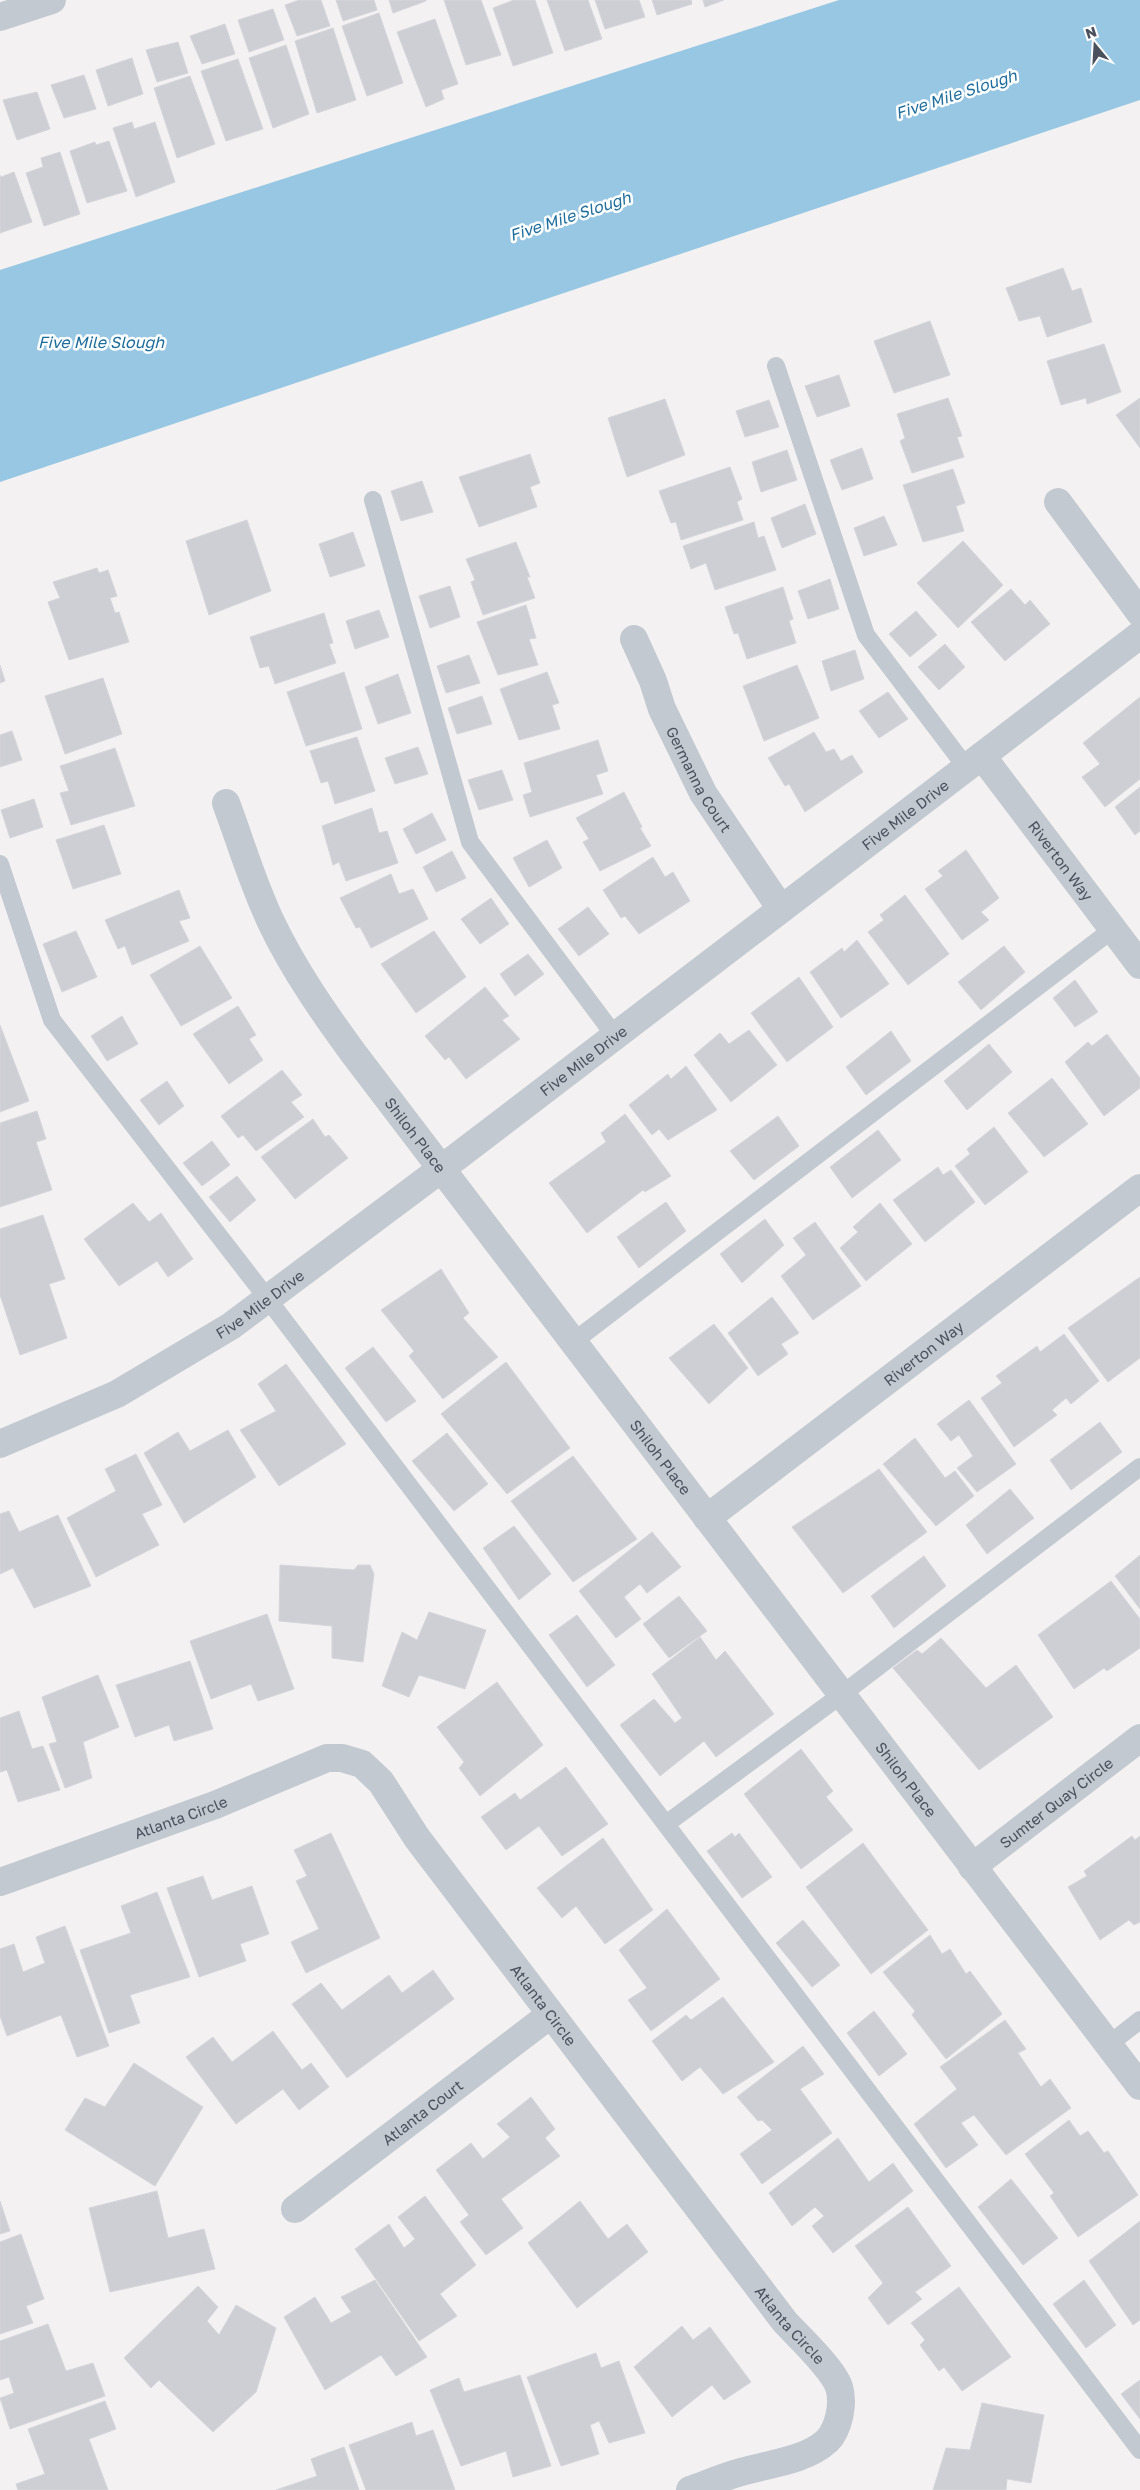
<svg xmlns="http://www.w3.org/2000/svg" width="1140" height="2490" font-family="'Golos Text',sans-serif">
<style>
.water{fill:#97c7e3}
.building{fill:#cecfd4;stroke:#d5d6db}
.lines{fill:none;stroke-linecap:round;stroke-linejoin:round}
.service{stroke:#c3c9d0;stroke-width:18}
.minor{stroke:#c3c9d0;stroke-width:28}
.tertiary{stroke:#c3c9d0;stroke-width:28}
.labels{text-anchor:middle;dominant-baseline:central;stroke-width:5;stroke-linejoin:round;paint-order:stroke}
.street-label{font-size:15px;fill:#4a515c;stroke:#fff}
.water-label{font-size:16px;font-style:italic;fill:#1d6e9d;stroke:#fff}
</style>
<rect width="100%" height="100%" fill="#f3f1f1"/>
<path class="water" d="M839,0H1140V100L0,482V270Z"/>
<path class="building" d="M299,0H321L330,26L297,36L285,5Z
M336,0H374L377,10L343,21Z
M389,0H426V1L393,13Z
M444,0H481L501,55L466,65Z
M535,0L553,53L513,66L493,8L514,0Z
M547,0H588L602,39L565,51Z
M595,0H639L645,17L605,29Z
M652,0H691L692,4L657,15Z
M703,0H724L705,7Z
M273,9L284,40L249,52L238,20Z
M379,13L403,83L367,96L342,26Z
M435,19L458,84L441,90L444,99L426,107L397,32Z
M225,24L235,54L202,64L190,36Z
M333,28L356,100L317,113L295,41Z
M178,42L188,73L157,82L146,50Z
M286,45L309,114L273,128L249,58Z
M132,58L143,94L108,106L96,70Z
M238,59L263,129L226,141L201,71Z
M84,75L96,109L64,118L51,85Z
M190,76L215,144L177,158L154,88Z
M37,92L50,129L17,140L3,100Z
M132,122L134,129L155,122L175,182L136,197L113,128Z
M109,141L127,191L87,203L70,151L95,142L96,145Z
M60,152L80,214L44,226L26,173L43,167L41,158Z
M14,172L32,222L0,233V175L1,177Z
M1063,268L1072,291L1081,288L1092,322L1047,337L1040,316L1019,321L1006,288Z
M930,321L950,375L894,393L874,341Z
M1104,344L1121,392L1087,404L1086,398L1061,405L1047,361Z
M839,375L850,406L817,417L805,386Z
M948,398L962,436L957,437L964,457L912,473L900,441L905,438L897,414Z
M1140,398V448L1116,415Z
M665,399L685,455L627,477L608,418Z
M769,400L779,427L745,437L736,411Z
M862,448L873,479L842,490L830,460Z
M787,450L797,480L761,492L752,462Z
M530,454L540,483L530,487L537,507L479,527L459,477Z
M730,467L742,499L737,502L743,520L681,540L676,522L671,523L659,491Z
M953,469L965,503L956,506L964,531L923,542L903,485Z
M422,481L433,512L401,521L391,491Z
M805,504L816,534L782,548L771,518Z
M884,516L897,545L864,556L854,528Z
M247,520L271,591L209,615L186,541Z
M754,522L758,538L764,536L776,570L715,590L706,563L691,569L683,546Z
M353,532L365,566L330,577L319,544Z
M963,541L1003,585L958,628L917,583Z
M516,542L530,577H527L535,598L483,615L471,582L475,580L466,559Z
M97,568L99,573L108,570L117,596L110,598L115,613L119,612L129,642L69,660L48,602L60,598L53,582Z
M830,579L839,609L808,619L798,591Z
M450,586L460,617L430,628L419,596Z
M783,587L793,619L789,621L796,643L747,659L738,633L734,634L725,607Z
M1011,589L1025,605L1030,600L1050,624L1005,661L971,622Z
M526,605L536,638L529,639L538,665L498,675L477,622Z
M379,610L389,637L355,649L346,621Z
M916,611L937,635L910,657L889,634Z
M324,613L333,643L329,644L336,663L275,684L269,666L260,668L250,637Z
M945,644L965,667L939,690L918,667Z
M855,650L864,679L831,691L822,661Z
M469,655L480,683L446,693L437,666Z
M0,665L5,681L0,683Z
M797,665L819,718L764,741L743,686Z
M344,672L362,729L306,746L287,692Z
M547,672L559,703L552,705L560,729L519,740L500,689Z
M398,674L411,713L378,724L365,687Z
M103,678L122,734L65,754L45,696Z
M888,692L908,719L879,738L859,711Z
M482,696L492,724L457,734L448,708Z
M1140,697V779L1105,807L1082,777L1100,764L1083,743Z
M12,731L22,760L0,767V735Z
M814,732L826,752L834,749L841,761L852,755L863,772L805,812L789,784L785,786L768,758Z
M357,737L375,791L335,804L328,781L321,783L310,751Z
M598,740L608,771L596,775L603,794L530,817L523,795L532,792L524,763Z
M418,747L428,774L395,784L385,758Z
M115,748L135,806L71,825L60,793L69,791L60,766Z
M502,770L513,800L479,810L468,780Z
M1140,787V831L1135,835L1115,807Z
M624,792L642,827L640,828L651,846L600,871L583,842L589,839L576,818Z
M34,799L43,827L10,838L1,810Z
M372,808L379,833L387,831L398,863L346,881L339,862L333,865L322,826Z
M432,813L446,840L416,854L403,829Z
M104,825L121,874L73,889L56,840Z
M547,840L562,868L529,887L513,858Z
M966,850L999,898L981,912L989,920L962,940L925,889L943,876L938,871Z
M452,851L466,878L436,892L423,867Z
M653,857L665,877L673,872L690,901L639,934L625,916L621,918L603,890Z
M391,874L399,894L413,889L428,919L371,948L360,927L356,928L340,898Z
M179,890L190,918L179,921L189,941L132,965L125,946L118,949L105,920Z
M905,895L949,954L908,985L868,932L884,920L880,915Z
M491,898L509,924L480,944L461,919Z
M588,907L609,934L579,956L558,929Z
M76,931L97,977L62,992L43,944Z
M434,931L466,977L416,1013L381,964Z
M857,940L889,984L841,1018L810,972L842,948L844,952Z
M200,946L232,998L181,1026L150,975Z
M1004,946L1025,972L981,1010L958,982Z
M528,954L544,974L515,996L500,974Z
M799,977L833,1027L787,1062L751,1013Z
M1075,980L1098,1012L1075,1027L1053,998Z
M485,987L509,1016L502,1020L520,1039L466,1079L449,1057L445,1060L425,1036Z
M238,1006L256,1035L249,1039L263,1060L229,1084L193,1034Z
M122,1016L138,1044L107,1061L91,1036Z
M0,1025L29,1101L0,1112Z
M749,1030L777,1065L731,1102L694,1055L720,1033L729,1044Z
M891,1031L911,1061L866,1095L846,1067Z
M1107,1034L1140,1078V1088L1104,1116L1065,1062L1088,1042L1092,1046Z
M989,1044L1012,1072L967,1110L944,1081Z
M686,1066L717,1110L668,1140L659,1129L652,1135L629,1105L668,1074L671,1079Z
M282,1070L302,1095L291,1102L304,1117L256,1151L243,1135L238,1138L221,1116Z
M1052,1078L1088,1124L1044,1157L1008,1113Z
M167,1081L184,1106L159,1125L140,1100Z
M37,1111L46,1139L36,1142L52,1190L0,1207V1123Z
M625,1114L671,1176L645,1192L643,1190L587,1233L549,1183L606,1142L601,1133Z
M778,1116L799,1146L754,1180L730,1151Z
M313,1119L325,1137L329,1135L348,1158L295,1199L261,1157Z
M994,1127L1028,1172L985,1205L955,1166L970,1154L967,1149Z
M878,1130L901,1160L852,1198L830,1167Z
M212,1141L230,1165L202,1186L183,1163Z
M938,1167L943,1175L951,1170L975,1202L925,1242L893,1200Z
M237,1176L256,1200L230,1222L209,1197Z
M666,1202L686,1231L639,1268L617,1237Z
M133,1203L149,1222L161,1213L193,1259L168,1277L157,1261L119,1286L84,1239Z
M880,1203L912,1244L866,1281L840,1248L858,1232L853,1227Z
M43,1215L65,1279L49,1284L67,1338L20,1355L0,1295V1229Z
M765,1219L784,1245L742,1283L720,1254Z
M815,1222L861,1286L813,1320L781,1276L806,1255L793,1238Z
M441,1269L469,1313L463,1318L498,1357L443,1399L409,1356L414,1351L381,1310Z
M1140,1277V1358L1108,1382L1068,1328Z
M772,1297L799,1333L781,1344L788,1354L758,1376L728,1333Z
M714,1324L748,1368L709,1404L669,1358Z
M1064,1334L1099,1381L1071,1404L1066,1398L1052,1410L1057,1415L1014,1447L981,1398L1002,1383L996,1376L1037,1346L1040,1352Z
M373,1347L416,1401L386,1422L345,1368Z
M506,1362L570,1448L507,1494L441,1414Z
M286,1364L346,1444L279,1486L240,1430L276,1411L258,1384Z
M969,1400L1016,1464L977,1492L957,1468L973,1456L959,1435L951,1441L937,1424Z
M1100,1422L1122,1452L1071,1490L1050,1460Z
M228,1430L256,1477L184,1523L144,1453L178,1432L190,1451Z
M447,1433L488,1484L454,1511L412,1461Z
M915,1438L945,1478L955,1471L974,1496L936,1526L883,1464Z
M136,1454L162,1505L142,1514L159,1545L96,1577L67,1518L116,1491L105,1469Z
M573,1456L637,1539L573,1582L511,1501Z
M879,1469L927,1532L843,1593L792,1527Z
M1010,1489L1034,1518L987,1554L966,1525Z
M9,1511L19,1532L58,1515L91,1586L34,1608L13,1568L0,1574V1514Z
M514,1526L551,1574L519,1600L483,1548Z
M652,1532L681,1567L647,1593L640,1584L624,1597L641,1619L616,1638L579,1591Z
M1140,1555V1609L1115,1576Z
M924,1556L946,1586L894,1628L871,1596Z
M280,1565L354,1570L358,1565H370L374,1574L363,1662L332,1658V1626L279,1621Z
M1111,1581L1140,1619V1648L1107,1671L1104,1668L1074,1689L1038,1635Z
M679,1596L707,1631L669,1658L643,1624Z
M429,1612L486,1630L465,1689L419,1675L409,1697L382,1686L402,1632L417,1640Z
M267,1614L294,1689L258,1701L251,1684L211,1699L190,1641Z
M577,1615L615,1665L587,1687L549,1635Z
M700,1637L716,1660L725,1651L774,1714L716,1757L704,1741L660,1776L620,1725L654,1699L675,1723L682,1718L652,1674Z
M941,1638L986,1688L1016,1665L1053,1717L979,1770L893,1668L917,1650L922,1654Z
M190,1661L213,1729L174,1741L169,1725L135,1737L116,1685Z
M98,1675L119,1727L83,1742L92,1778L65,1788L49,1744L57,1742L42,1697Z
M497,1682L543,1745L480,1796L459,1768L464,1762L437,1727Z
M19,1711L32,1749L43,1746L60,1790L18,1802L7,1770L0,1772V1718Z
M801,1749L833,1791L826,1797L853,1830L801,1869L744,1794Z
M566,1767L608,1824L562,1856L539,1826L506,1850L481,1817L515,1793L520,1800Z
M331,1833L380,1938L306,1973L291,1942L319,1929L296,1881L307,1876L294,1850Z
M732,1833L735,1837L739,1833L772,1877L742,1898L707,1851Z
M1132,1836L1135,1840L1140,1836V1922L1134,1925L1129,1920L1100,1940L1068,1887L1087,1876L1084,1871Z
M603,1838L653,1910L605,1944L576,1906L562,1918L537,1888Z
M863,1843L928,1930L871,1974L806,1887Z
M203,1876L212,1900L252,1886L269,1934L240,1944L246,1961L199,1977L167,1888Z
M157,1892L190,1977L130,1995L140,2023L109,2033L80,1950L131,1933L121,1906Z
M667,1909L720,1979L651,2031L628,2000L647,1988L619,1950Z
M803,1920L840,1965L812,1987L776,1943Z
M65,1926L109,2046L77,2057L61,2015L7,2036L0,2016V1949L14,1944L23,1972L45,1963L36,1937Z
M930,1935L942,1954L950,1949L966,1974L970,1971L1002,2014L946,2059L912,2015L915,2011L883,1972Z
M433,1970L454,1999L347,2078L292,2004L321,1983L342,2010L389,1975L402,1993Z
M723,1997L774,2062L723,2094L700,2067L682,2081L652,2041L686,2015L691,2020Z
M874,2011L907,2054L879,2076L847,2033Z
M1005,2020L1026,2049L1018,2053L1041,2087L1050,2079L1071,2108L1006,2155L974,2115L961,2123L978,2145L946,2168L914,2124L957,2089L940,2067Z
M273,2031L302,2070L311,2063L329,2087L299,2110L283,2089L236,2124L186,2057L213,2037L232,2062Z
M803,2046L824,2074L800,2089L832,2133L762,2184L740,2154L772,2130L762,2120L758,2121L737,2097Z
M134,2063L203,2107L155,2186L65,2130L85,2098L105,2107Z
M531,2097L555,2129L545,2138L560,2156L501,2199L523,2228L486,2255L460,2222L469,2215L436,2170L471,2143L483,2159L510,2137L497,2124Z
M1069,2120L1080,2136L1088,2131L1104,2153L1108,2151L1138,2195L1078,2237L1050,2196L1054,2193L1025,2154Z
M838,2138L869,2182L893,2163L913,2191L833,2253L812,2226L824,2216L815,2207L792,2226L769,2193Z
M1011,2179L1058,2238L1023,2265L978,2207Z
M157,2191L168,2238L204,2229L215,2269L110,2292L89,2208Z
M425,2196L476,2265L440,2294L457,2316L419,2341L355,2249L389,2224L404,2248L415,2239L398,2217Z
M0,2201L10,2231L0,2234Z
M580,2201L608,2239L627,2224L648,2252L577,2308L528,2243Z
M908,2207L951,2266L915,2292L922,2299L888,2325L868,2298L883,2283L855,2246Z
M1140,2221V2320L1133,2325L1089,2261Z
M21,2234L44,2299L26,2306L33,2323L0,2334V2242Z
M375,2280L427,2357L396,2376L381,2355L325,2390L284,2317L315,2297L331,2323L351,2312L341,2297Z
M1084,2280L1116,2325L1086,2348L1053,2304Z
M198,2286L218,2307L207,2321L219,2335L236,2305L276,2328L256,2392L213,2432L159,2380L151,2388L124,2358Z
M959,2287L1011,2357L962,2391L944,2367L939,2371L920,2345L925,2340L911,2323Z
M48,2324L66,2371L93,2363L105,2396L10,2429L0,2398L14,2393L9,2377L0,2380V2341Z
M682,2326L693,2340L710,2327L751,2382L724,2400L712,2385L672,2417L634,2367Z
M596,2353L601,2368L619,2361L645,2433L609,2443L599,2421L590,2425L599,2454L561,2466L527,2377Z
M520,2375L551,2466L513,2477L506,2451L461,2466L430,2390L459,2378L464,2392Z
M1140,2380V2419L1121,2394Z
M105,2401L116,2429L89,2439L108,2490H18L16,2484L45,2474L28,2429Z
M982,2403L1044,2415L1031,2483L1007,2479L1006,2490H933L946,2448L970,2450Z
M412,2422L416,2436L433,2430L455,2490H366L349,2445Z
M344,2447L359,2490H276L317,2476L311,2459Z"/>
<g class="lines">
<path class="service" d="M776,366L866,635L966,767
M373,500L470,842L615,1036
M0,864L52,1020L267,1298L1140,2450
M573,1342L1113,929
M666,1824L841,1695L1140,1467
M1108,2045L1140,2020"/>
<g class="minor">
<path d="M1058,502L1140,613"/>
<path id="s1" d="M634,639L653,681L662,709L703,793L781,909"/>
<path id="s2" d="M982,756L1140,965"/>
<path id="s3" d="M226,803C241,843 253,885 272,924C294,970 324,1013 354,1054L1140,2086"/>
<path id="s4" d="M0,1444L117,1394L231,1326L441,1169L1140,635"/>
<path id="s5" d="M707,1518L1140,1188"/>
<path id="s6" d="M972,1867L1140,1738"/>
<path id="s7" d="M0,1882L215,1805L327,1758H342L362,1764L381,1782L417,1838L785,2322C799,2337 833,2369 839,2387C844,2403 839,2429 827,2441C805,2461 768,2464 741,2472C723,2477 707,2484 690,2490"/>
<path id="s8" d="M295,2209L550,2015"/>
</g>
<path class="tertiary" d="M0,17L52,0"/>
</g>
<g class="labels">
<g class="street-label">
<text stroke="none"><textPath href="#s1" startOffset="155">Germanna Court</textPath></text>
<text stroke="none"><textPath href="#s4" startOffset="1106">Five Mile Drive</textPath></text>
<text stroke="none"><textPath href="#s2" startOffset="131">Riverton Way</textPath></text>
<text stroke="none"><textPath href="#s4" startOffset="701">Five Mile Drive</textPath></text>
<text stroke="none"><textPath href="#s3" startOffset="385">Shiloh Place</textPath></text>
<text stroke="none"><textPath href="#s4" startOffset="296">Five Mile Drive</textPath></text>
<text stroke="none"><textPath href="#s5" startOffset="272">Riverton Way</textPath></text>
<text stroke="none"><textPath href="#s3" startOffset="790">Shiloh Place</textPath></text>
<text stroke="none"><textPath href="#s3" startOffset="1195">Shiloh Place</textPath></text>
<text stroke="none"><textPath href="#s6" startOffset="106">Sumter Quay Circle</textPath></text>
<text stroke="none"><textPath href="#s7" startOffset="192">Atlanta Circle</textPath></text>
<text stroke="none"><textPath href="#s7" startOffset="688">Atlanta Circle</textPath></text>
<text stroke="none"><textPath href="#s8" startOffset="160">Atlanta Court</textPath></text>
<text stroke="none"><textPath href="#s7" startOffset="1092">Atlanta Circle</textPath></text>
</g>
<g class="water-label">
<text transform="translate(956 94) rotate(-18)">Five Mile Slough</text>
<text transform="translate(570 216) rotate(-18)">Five Mile Slough</text>
<text x="101" y="342">Five Mile Slough</text>
</g>
</g>
<g transform="translate(1095 45) rotate(342)" stroke="#ffffff" stroke-width="4" paint-order="stroke">
<path d="M0-4L9 19L0 12L-9 19Z" fill="#4a515c"/>
<text y="-8" font-size="14" font-weight="bold" text-anchor="middle" fill="#4a515c">N</text>
</g>
</svg>
